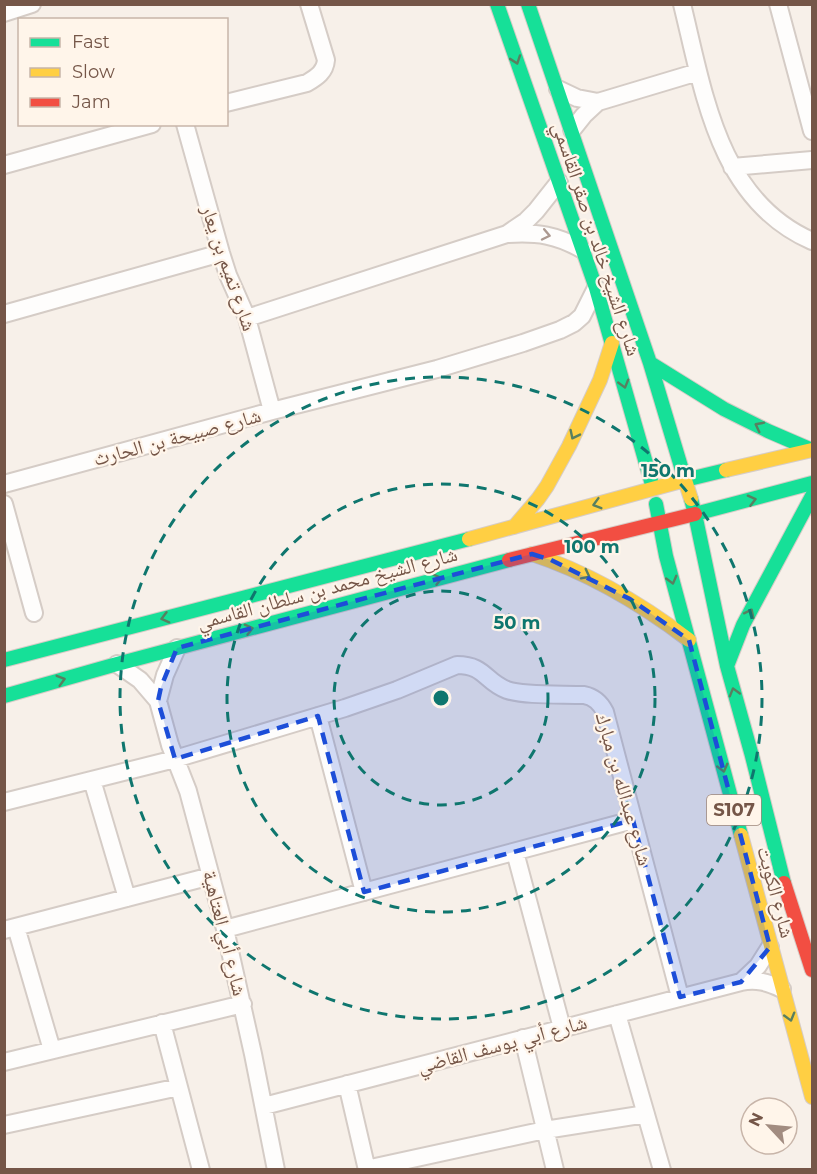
<svg xmlns="http://www.w3.org/2000/svg" width="817" height="1174" font-family="Montserrat,'Noto Naskh Arabic',sans-serif">
<style>
.lines{fill:none;stroke-linecap:round;stroke-linejoin:round}
.street-casing{stroke:#d5ccc6;stroke-width:20}
.fast-casing{stroke:#d6ccc6;stroke-width:16}
.slow-casing{stroke:#d6ccc6;stroke-width:16}
.jam-casing{stroke:#d6ccc6;stroke-width:16}
.street{stroke:#fefdfc;stroke-width:16}
.fast{stroke:#16e098;stroke-width:14}
.slow{stroke:#ffcf43;stroke-width:14}
.jam{stroke:#f24e42;stroke-width:14}
.oneway{stroke:#587f60}
.oneway2{stroke:#ac9990}
.marked{fill:#1d4ed8;fill-opacity:0.2;stroke:#1d4ed8;stroke-width:4.5;stroke-dasharray:12 8;stroke-linejoin:round}
.ring{fill:none;stroke:#0f766e;stroke-width:3;stroke-dasharray:10 8}
.labels{text-anchor:middle;dominant-baseline:central;stroke-width:4.5;stroke-linejoin:round;paint-order:stroke}
.shield{fill:#fff5ea;stroke:#9e8679;stroke-width:1.5}
.shield-label{font-size:18px;font-weight:bold;fill:#755648}
.street-label{font-size:20px;fill:#755648;stroke:#fff5ea}
.centre{fill:#0f766e;stroke:#fff5ea;stroke-width:3}
.ring-label{font-size:18px;text-anchor:middle;font-weight:bold;fill:#0f766e;stroke:#fff5ea;stroke-width:4.5;stroke-linejoin:round;paint-order:stroke}
</style>
<rect width="100%" height="100%" fill="#f7f0e9"/>
<g class="lines">
<defs>
<path id="street" d="M682,4C704,93 718,200 812,241
M778,4L812,131
M4,13L32,4
M558,89L577,98L598,102
M226,103L307,83C317,77 325,72 326,60L309,4
M185,124L221,253L228,275L247,318L272,411
M572,130L584,115L598,102L698,72
M4,165L152,124
M732,167L812,160
M508,234C537,232 557,235 583,250
M4,314L221,253
M247,318L507,234L526,221L536,211L559,182
M4,484L272,411L437,369L523,343L560,330L574,323L582,316L596,288
M4,504L34,613
M117,664L140,680L158,701L170,745L188,791L225,929L253,1054L276,1170
M158,701L165,675L177,648
M318,716L364,892
M92,780L127,898
M4,802L175,759L345,708L397,690L457,665C485,665 485,682 507,690C525,696 563,694 584,695C594,697 600,702 605,712L680,997
M515,852L562,1028
M16,927L52,1050
M225,929L633,820
M4,930L211,876
M741,982L758,966L770,947
M617,1014L662,1170
M162,1023L201,1170
M523,1038L555,1170
M4,1062L243,1004
M347,1084L367,1170
M264,1106L741,982C756,979 768,982 782,989
M4,1125L179,1087
M366,1169L545,1130L646,1114"/>
<path id="fast" d="M497,4L596,288L653,488
M528,4L650,363L685,480L726,470
M650,363L724,409L768,431L812,450
M691,499L695,514L727,666L752,756L784,883
M656,504L666,556L741,835
M695,514L812,483
M4,660L469,539
M727,666L743,625L812,496
M4,696L117,664L509,560"/>
<path id="slow" d="M726,470L812,450
M514,527L538,499L547,486L569,446L600,380L612,343
M469,539L685,480L691,499
M532,554C590,573 640,603 689,640
M741,835L812,1097"/>
<path id="jam" d="M509,560L695,514
M784,883L812,970"/>
</defs>
<use href="#street" class="street-casing"/>
<use href="#fast" class="fast-casing"/>
<use href="#slow" class="slow-casing"/>
<use href="#jam" class="jam-casing"/>
<use href="#street" class="street"/>
<use href="#fast" class="fast"/>
<use href="#slow" class="slow"/>
<use href="#jam" class="jam"/>
</g>
<defs><path id="oneway-chevron" d="M-2-3.5L2.5 0L-2 3.5" fill="none" stroke-width="1.6" stroke-linecap="round" stroke-linejoin="round" transform="scale(1.5)"/></defs>
<g class="oneway">
<use href="#oneway-chevron" transform="translate(516 60) rotate(71)"/>
<use href="#oneway-chevron" transform="translate(624 384) rotate(74)"/>
<use href="#oneway-chevron" transform="translate(759 426) rotate(-153)"/>
<use href="#oneway-chevron" transform="translate(574 435) rotate(116)"/>
<use href="#oneway-chevron" transform="translate(752 500) rotate(-14)"/>
<use href="#oneway-chevron" transform="translate(597 504) rotate(164)"/>
<use href="#oneway-chevron" transform="translate(586 575) rotate(27)"/>
<use href="#oneway-chevron" transform="translate(438 579) rotate(-15)"/>
<use href="#oneway-chevron" transform="translate(672 580) rotate(75)"/>
<use href="#oneway-chevron" transform="translate(750 613) rotate(-63)"/>
<use href="#oneway-chevron" transform="translate(165 618) rotate(165)"/>
<use href="#oneway-chevron" transform="translate(249 629) rotate(-15)"/>
<use href="#oneway-chevron" transform="translate(61 680) rotate(-16)"/>
<use href="#oneway-chevron" transform="translate(734 692) rotate(-106)"/>
<use href="#oneway-chevron" transform="translate(723 768) rotate(75)"/>
<use href="#oneway-chevron" transform="translate(790 1017) rotate(74)"/>
</g>
<use class="oneway2" href="#oneway-chevron" transform="translate(546 235) rotate(12)"/>
<path class="marked" d="M532,554L551,560L630,599L689,640L770,947L741,982L680,997L633,820L364,892L318,716L175,759L158,701L161,687L177,648Z"/>
<g class="ring">
<circle cx="441" cy="698" r="107"/>
<circle cx="441" cy="698" r="214"/>
<circle cx="441" cy="698" r="321"/>
</g>
<g class="labels">
<rect class="shield" x="707" y="795" width="54" height="30" rx="4.5"/>
<g class="shield-label">
<text x="734" y="810">S107</text>
</g>
<g class="street-label">
<text transform="translate(597 239) rotate(72)">شارع الشيخ خالد بن صقر القاسمي</text>
<text transform="translate(229 268) rotate(71)">شارع تميم بن يعار</text>
<text transform="translate(177 437) rotate(-15)">شارع صبيحة بن الحارث</text>
<text transform="translate(327 588) rotate(-15)">شارع الشيخ محمد بن سلطان القاسمي</text>
<text transform="translate(624 789) rotate(74)">شارع عبدالله بن مبارك</text>
<text transform="translate(776 892) rotate(75)">شارع الكويت</text>
<text transform="translate(225 933) rotate(76)">شارع أبي العتاهية</text>
<text transform="translate(502 1044) rotate(-15)">شارع أبي يوسف القاضي</text>
</g>
</g>
<circle cx="441" cy="698" r="9" class="centre"/>
<g class="ring-label">
<text x="668" y="477">150 m</text>
<text x="592" y="553">100 m</text>
<text x="517" y="629">50 m</text>
</g>
<rect width="817" height="1174" fill="none" stroke="#755648" stroke-width="12"/>
<rect x="18" y="18" width="210" height="108" fill="#fff5ea" stroke="#c8b5a9" stroke-width="1.5"/>
<rect x="30" y="38" width="30" height="9" fill="#16e098" stroke="#c8b5a9" stroke-width="1.5"/>
<text x="72" y="48" font-size="18" fill="#755648">Fast</text>
<rect x="30" y="68" width="30" height="9" fill="#ffcf43" stroke="#c8b5a9" stroke-width="1.5"/>
<text x="72" y="78" font-size="18" fill="#755648">Slow</text>
<rect x="30" y="98" width="30" height="9" fill="#f24e42" stroke="#c8b5a9" stroke-width="1.5"/>
<text x="72" y="108" font-size="18" fill="#755648">Jam</text>
<g transform="translate(769 1126) rotate(296)"><circle r="28" fill="#fff5ea" stroke="#c8b5a9" stroke-width="1.5"/>
<path d="M0-4.5L10 22L0 15L-10 22Z" fill="#a28c80"/>
<text y="-9" font-size="16" font-weight="bold" text-anchor="middle" fill="#755648">N</text>
</g>
</svg>
